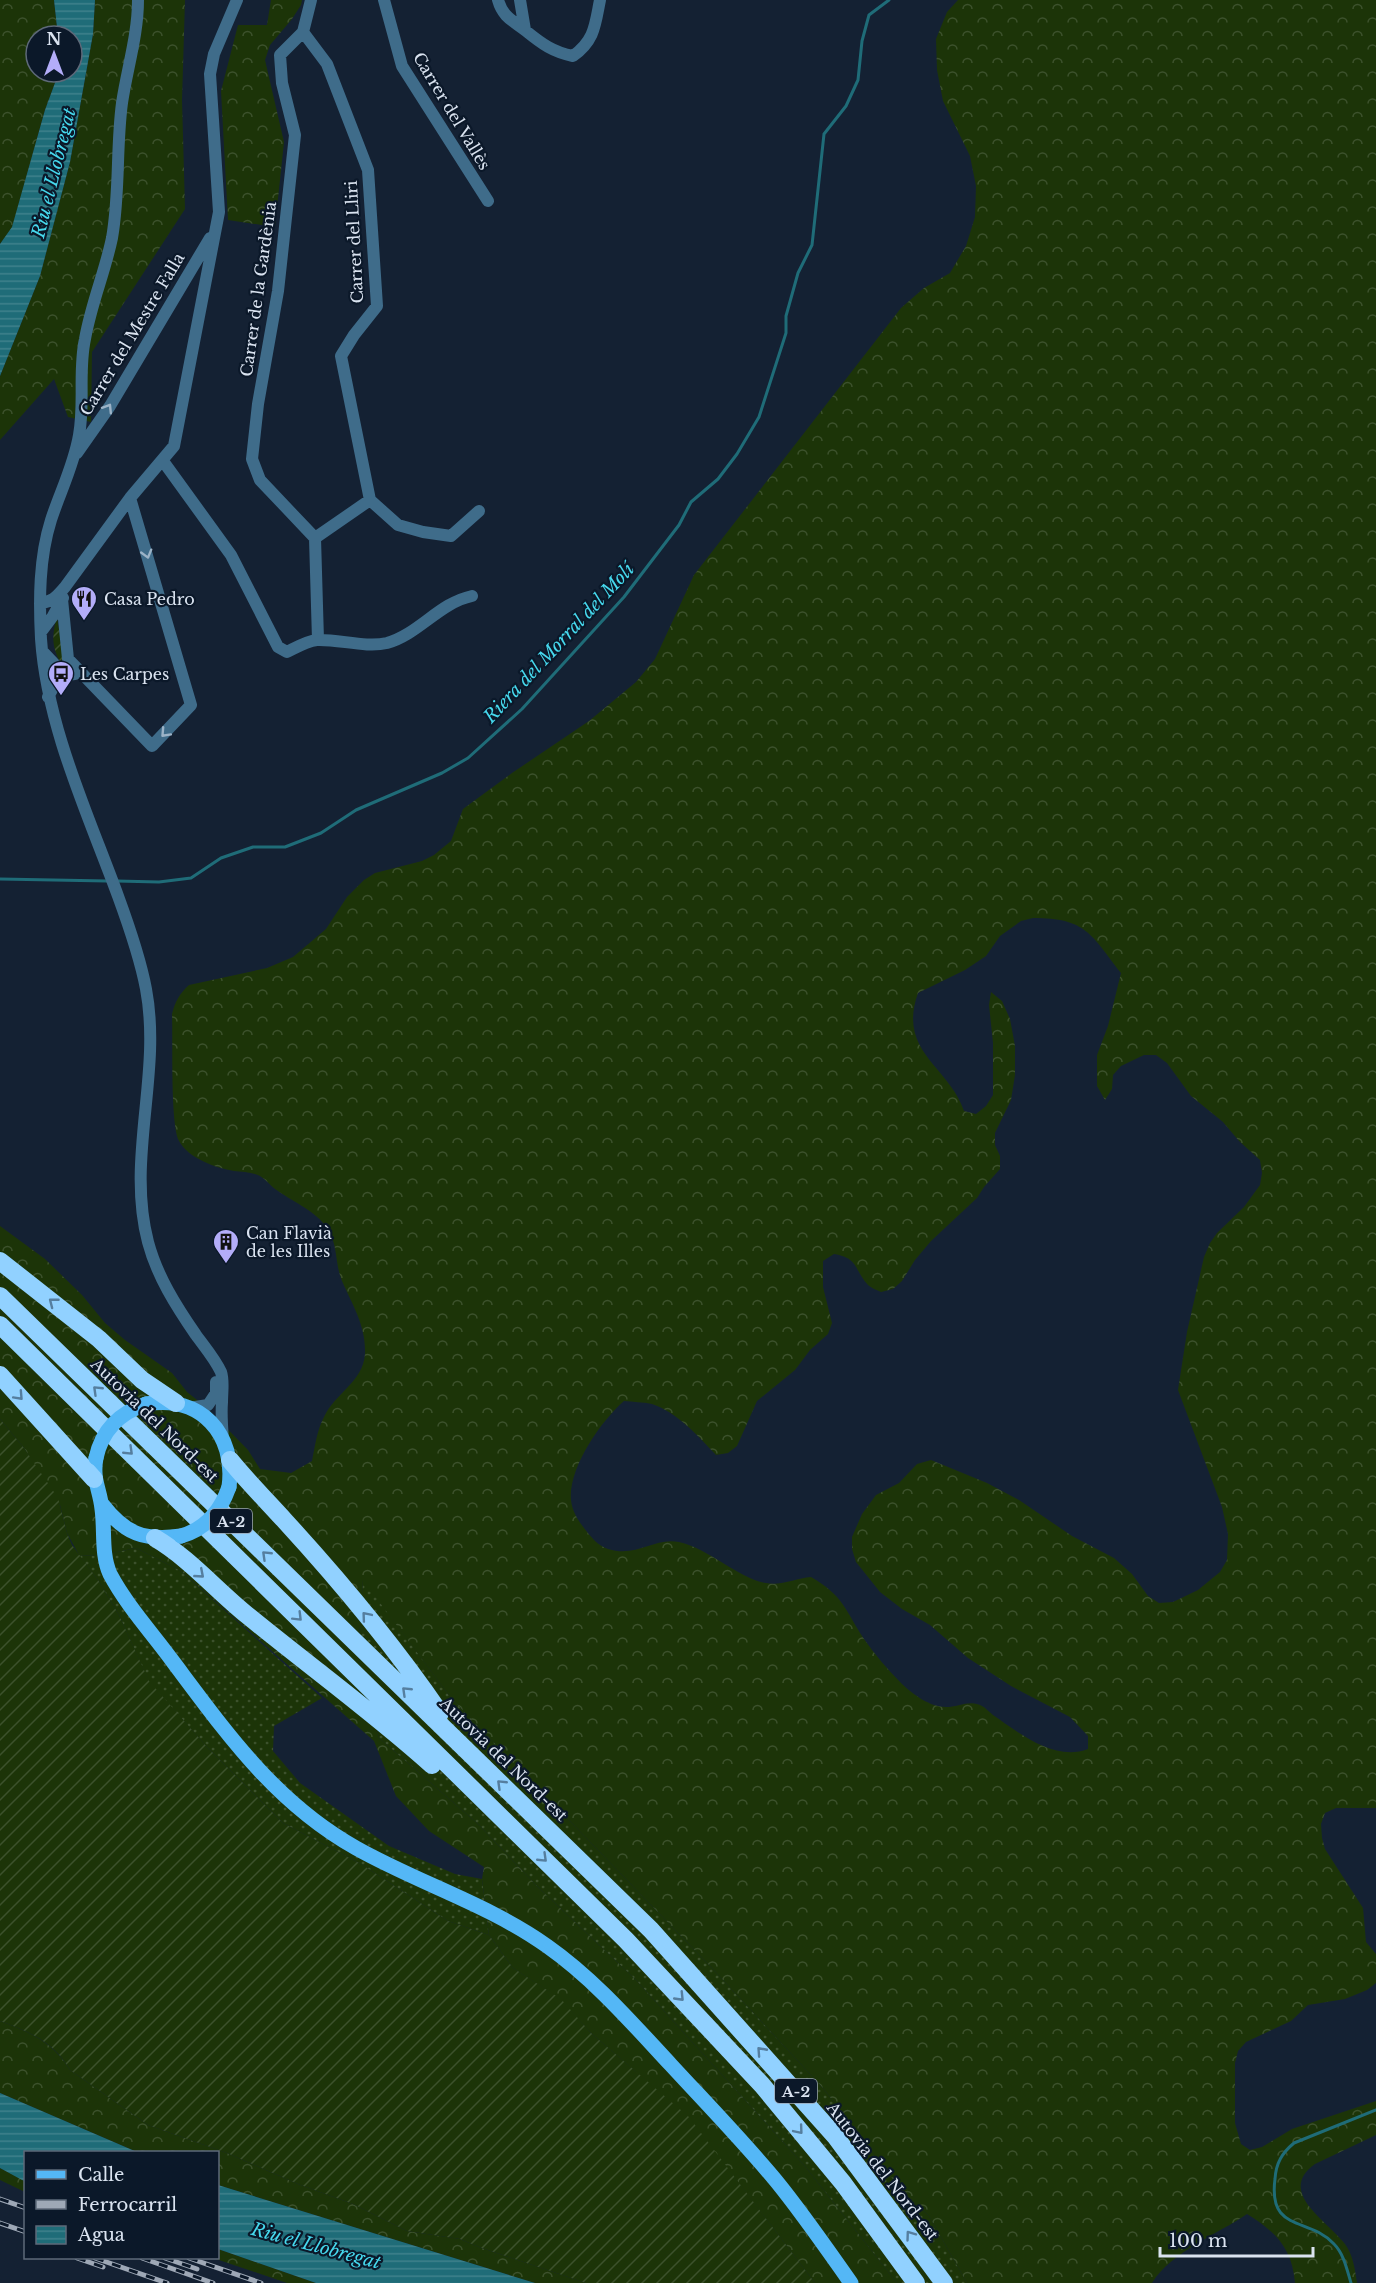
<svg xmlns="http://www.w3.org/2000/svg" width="1376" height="2283" font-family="'Libre Baskerville',serif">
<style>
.grass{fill:url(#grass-dots)}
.forest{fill:url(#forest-crowns);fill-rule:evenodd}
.garden{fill:url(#garden-furrows)}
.water{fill:url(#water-rules)}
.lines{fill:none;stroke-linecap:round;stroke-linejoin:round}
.stream{stroke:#1f6c78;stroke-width:3}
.minor{stroke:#3f6c8a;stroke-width:12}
.major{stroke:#54b7f6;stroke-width:15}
.highway{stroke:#91d1ff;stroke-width:18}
.rail-casing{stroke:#9ea8b6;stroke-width:5}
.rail{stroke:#0b1829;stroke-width:3;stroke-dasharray:9;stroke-linecap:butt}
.major-bridge{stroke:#54b7f6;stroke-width:15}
.oneway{stroke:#9cb3c7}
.oneway2{stroke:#557e9f}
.labels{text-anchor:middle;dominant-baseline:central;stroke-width:4.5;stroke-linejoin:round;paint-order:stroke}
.shield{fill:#0b1829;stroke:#9ca6b4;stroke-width:1.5}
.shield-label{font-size:15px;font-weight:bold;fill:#dae3f0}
.street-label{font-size:16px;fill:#dae3f0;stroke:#0b1829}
.poi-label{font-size:16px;fill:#dae3f0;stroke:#0b1829;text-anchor:start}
.water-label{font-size:18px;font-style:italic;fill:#46d8ed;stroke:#0b1829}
</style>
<defs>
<pattern id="grass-dots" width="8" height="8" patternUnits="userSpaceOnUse" patternTransform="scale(1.5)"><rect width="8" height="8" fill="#1c3408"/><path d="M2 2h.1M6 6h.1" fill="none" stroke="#3c512c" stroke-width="1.8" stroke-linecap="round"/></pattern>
<pattern id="forest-crowns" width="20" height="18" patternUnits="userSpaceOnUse" patternTransform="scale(1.5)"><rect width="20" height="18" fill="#1c3408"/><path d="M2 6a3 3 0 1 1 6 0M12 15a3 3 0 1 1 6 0" fill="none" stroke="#3c512c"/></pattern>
<pattern id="garden-furrows" width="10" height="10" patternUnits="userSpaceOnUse" patternTransform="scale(1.5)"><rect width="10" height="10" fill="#1c3408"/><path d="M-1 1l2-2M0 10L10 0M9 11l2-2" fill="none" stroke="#3c512c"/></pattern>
<pattern id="water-rules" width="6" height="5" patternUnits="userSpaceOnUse" patternTransform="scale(1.5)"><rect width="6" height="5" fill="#1f6c78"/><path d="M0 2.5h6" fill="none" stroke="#3f818c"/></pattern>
</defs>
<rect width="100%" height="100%" fill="#142133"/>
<path class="grass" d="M136,1548L181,1571L322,1698L274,1726L273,1751L300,1783L389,1846L455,1874L482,1879L489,1935L448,1921L361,1864L283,1823L207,1747L149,1682L119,1615L98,1580L79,1555L98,1556Z
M363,1579L451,1698L710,1966L823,2088L901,2190L929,2216L967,2283H897L804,2165L635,1979L538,1887L477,1823L379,1738L358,1656Z"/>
<path class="forest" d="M0,0H54L58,36H36V72H59L45,110L12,228L0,244Z
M95,0H185L182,100L185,209L92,352L91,422L68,417L54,379L0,440V376L40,276L70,162L93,34Z
M271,0H302L301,5L292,19L270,45L265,60L284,142L275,227L228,220L221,91L238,25H267Z
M958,0H1376V1808H1336L1325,1813L1321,1824L1322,1838L1325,1849L1363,1908L1366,1942L1376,1954V1983L1367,1990L1345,1999L1308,2005L1291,2021L1246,2042L1238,2051L1235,2063V2123L1241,2144L1250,2150L1262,2147L1292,2129L1376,2101V2135L1315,2164C1276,2192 1327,2220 1345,2244C1353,2255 1355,2269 1357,2283H1295C1292,2248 1276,2232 1247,2214C1218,2234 1171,2252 1152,2283H967L929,2216L901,2190L823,2088L710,1966L451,1698L363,1580L358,1656L379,1738L477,1823L538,1887L635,1979L804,2165L897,2283H815L731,2173L635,2071L591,2033L560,1999L513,1968L489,1935L482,1879L484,1867L429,1831L396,1796L374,1741L181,1571L136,1548L98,1556L79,1555L67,1533L60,1505L24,1448L0,1419V1226L45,1259L82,1295L105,1323L125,1340L172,1373L187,1392L206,1407L248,1450L260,1469L291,1473L312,1461C315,1446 317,1430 324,1417C335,1393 363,1382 365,1354C366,1326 353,1306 342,1281C335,1265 338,1245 328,1229C316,1211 295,1203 278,1191C271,1187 267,1180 260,1176C253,1172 242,1172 234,1171C216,1168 188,1158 179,1141C170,1124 173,1039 172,1014C175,1002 179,994 189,985L267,968L293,957L326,929L347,897L364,880L375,873L422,861L434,855L451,841L463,809L512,773L589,721L636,682L655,659L694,575L901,308L924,288L950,273L966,246L975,217L976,186L970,156L943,101L937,70L936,39L947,12ZM1033,918C1086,918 1091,934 1121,973L1108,1026L1097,1055V1086L1105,1100L1112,1089L1113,1075L1121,1066L1144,1055H1156L1167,1063L1191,1096L1223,1122L1239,1141L1260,1160L1262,1173L1260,1185L1244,1207L1217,1233L1210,1243L1204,1257L1187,1332L1178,1390L1222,1507L1228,1534L1227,1560L1220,1572L1198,1590L1173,1602L1159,1603L1148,1596L1132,1574L1114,1558L1072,1536L1019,1500L987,1483L931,1460L917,1464L899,1483L876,1495L862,1514L852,1537V1549L856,1562L880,1592L902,1609L930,1625L968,1658L1011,1686L1070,1717L1088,1736V1749C1055,1762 1019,1733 993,1715C989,1712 986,1708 982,1706C971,1699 958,1707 946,1707C930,1707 914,1695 902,1684C888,1670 875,1655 864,1639C845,1610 844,1596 811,1577C796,1578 782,1586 766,1583C739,1579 710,1549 679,1542C654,1537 637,1558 608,1549C598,1546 590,1536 584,1528C578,1520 572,1511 571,1500C568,1468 601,1421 624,1401C633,1402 643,1402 652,1404C677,1412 699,1437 716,1455L728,1453L737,1446L757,1401L795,1370L810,1350L828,1334L832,1323L823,1287V1261L834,1254C859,1258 854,1270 868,1285C871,1288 877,1290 881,1292L893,1289L902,1281L915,1260L931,1241L977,1198L984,1187L1000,1169V1156L995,1145V1133L1011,1100L1015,1075V1046L1010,1019L1002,1001L991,992L989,1005L993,1043V1095L986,1106L976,1114L964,1111C949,1066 897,1052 918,993L965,970L986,956L1000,936L1021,921Z
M0,2021C30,2032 53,2042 70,2070L148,2125L227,2153L298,2184L353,2204L407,2231L460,2239L479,2247L586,2283H535L218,2185V2152H137L0,2093Z
M0,2168L25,2181V2192L0,2180Z
M218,2249L316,2283H287L213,2258H218Z"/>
<path class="garden" d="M57,617L63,656L61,663C51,647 52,634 57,617Z
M0,1419L24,1448L58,1498L67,1533L72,1545L98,1580L119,1615L149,1681L207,1747L283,1823L361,1864L448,1921L489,1935L513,1968L561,1999L591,2033L689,2117L815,2283H586L479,2247L460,2239L407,2231L353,2204L298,2184L227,2153L148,2125L70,2070C54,2042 30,2032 0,2021Z"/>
<path class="water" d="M54,0H95L93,34L70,162L40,276L0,376V244L12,227L45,110L59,72H72V36H58Z
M0,2093L137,2152H26L25,2181L22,2180L0,2168Z
M218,2185L535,2283H316L218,2249Z"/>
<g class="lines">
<path class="stream" d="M0,879L107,881
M117,881L159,882L191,878L221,858L253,847H285L321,833L356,810L442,773L468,758L522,709L624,597L679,525L691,502L718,479L737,454L759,417L786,333V316L798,273L812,245L824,134L846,106L858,80L862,41L869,15L889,0
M1351,2283C1347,2270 1344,2254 1334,2244C1308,2216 1268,2233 1275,2179C1276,2163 1282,2153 1294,2143L1376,2110"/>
<path class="minor" d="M138,0C138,35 127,69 122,103C116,148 120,193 112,238C105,272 91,304 85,339C78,371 85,403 79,435C74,465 60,492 51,520C39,558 39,600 41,639C47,727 88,814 118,896C129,926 140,957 146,989C162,1074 126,1158 148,1242C157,1276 176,1306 196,1335C204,1346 215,1359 221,1372C224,1381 222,1392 222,1402C221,1414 222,1427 223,1439
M311,0L303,32L327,64L368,170L377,306L354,335L341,356L370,500L398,525L423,532L451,536L479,511
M384,0L402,66L488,201
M498,0C503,18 514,21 526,31C542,44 553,52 573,56C595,40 595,25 600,0
M520,0L525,30
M303,32L280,55L282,83L295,135L278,291L258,404L252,459L260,480L315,538
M77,453L110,406L210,238
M163,461L231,555L278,647L287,652C297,647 307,641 317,640C338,639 366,648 387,643C419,634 439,603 472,596
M62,599L68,659L152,746L191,705L130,498
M40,603C53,602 57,596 65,587L130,498L174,446L219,212L210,74L214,54L237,0
M41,632L53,616L63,598
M318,640L315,538L370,500
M42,651L60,670L79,673
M48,697C56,683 57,675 75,674
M189,1408L208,1405L216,1393V1382"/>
<path class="major" d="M146,1404C201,1395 236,1434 229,1487
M96,1458C92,1480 100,1489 102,1509C105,1530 101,1554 110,1574C127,1606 153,1634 174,1663C228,1735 276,1803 356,1848C418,1883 488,1904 547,1946C594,1979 632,2023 671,2065C707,2104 743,2141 777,2182C803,2214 827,2249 851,2283
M102,1504C125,1534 144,1541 181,1536"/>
<path class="highway" d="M0,1261L99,1339L142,1380L176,1403
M0,1296L651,1930L835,2136L944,2283
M0,1325L626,1940L762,2085L843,2183L916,2283
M0,1375L94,1479
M230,1460C247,1481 266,1500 285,1521C340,1581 394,1646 440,1713
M155,1538C189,1558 216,1590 247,1615C308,1665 373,1712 432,1765"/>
<defs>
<path id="rail" d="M0,2199L26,2208
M0,2223L26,2232
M77,2258L103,2267
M95,2258L167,2283
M142,2258L213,2283
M165,2258L197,2269
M189,2258L261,2283"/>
</defs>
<use href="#rail" class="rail-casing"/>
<use href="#rail" class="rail"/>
<path class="major-bridge" d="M96,1458C102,1430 119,1413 146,1404
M181,1536C206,1529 221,1510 229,1487"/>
</g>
<defs><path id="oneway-chevron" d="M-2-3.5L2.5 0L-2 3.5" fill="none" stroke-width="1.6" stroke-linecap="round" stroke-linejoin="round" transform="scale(1.5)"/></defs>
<g class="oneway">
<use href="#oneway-chevron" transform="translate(108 408) rotate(-58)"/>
<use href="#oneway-chevron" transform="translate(147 554) rotate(74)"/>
<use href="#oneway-chevron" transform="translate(165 733) rotate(133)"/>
</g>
<g class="oneway2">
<use href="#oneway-chevron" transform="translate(53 1302) rotate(-142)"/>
<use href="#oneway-chevron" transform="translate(97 1390) rotate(-136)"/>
<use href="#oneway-chevron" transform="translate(19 1396) rotate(47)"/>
<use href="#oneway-chevron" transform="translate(129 1451) rotate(44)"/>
<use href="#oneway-chevron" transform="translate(266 1555) rotate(-136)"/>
<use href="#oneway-chevron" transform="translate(200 1574) rotate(41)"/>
<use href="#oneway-chevron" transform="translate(366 1616) rotate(-130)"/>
<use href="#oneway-chevron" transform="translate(298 1617) rotate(45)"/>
<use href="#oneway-chevron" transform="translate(406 1691) rotate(-136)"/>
<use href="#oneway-chevron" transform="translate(501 1784) rotate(-136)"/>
<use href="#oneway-chevron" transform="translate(543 1858) rotate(44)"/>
<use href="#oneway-chevron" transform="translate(680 1997) rotate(46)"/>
<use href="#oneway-chevron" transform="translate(761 2051) rotate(-132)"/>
<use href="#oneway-chevron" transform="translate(799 2130) rotate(50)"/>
<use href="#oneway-chevron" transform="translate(910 2235) rotate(-126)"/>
</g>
<defs>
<symbol id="restaurant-pin" viewBox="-11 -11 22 30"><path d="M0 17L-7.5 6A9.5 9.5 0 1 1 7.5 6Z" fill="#b3adf9" stroke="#0b1829"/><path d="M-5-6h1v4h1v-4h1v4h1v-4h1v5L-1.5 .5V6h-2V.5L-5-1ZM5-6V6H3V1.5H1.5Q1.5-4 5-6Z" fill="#111"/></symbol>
<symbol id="bus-pin" viewBox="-11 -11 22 30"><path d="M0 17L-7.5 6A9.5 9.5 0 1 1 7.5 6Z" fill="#b3adf9" stroke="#0b1829"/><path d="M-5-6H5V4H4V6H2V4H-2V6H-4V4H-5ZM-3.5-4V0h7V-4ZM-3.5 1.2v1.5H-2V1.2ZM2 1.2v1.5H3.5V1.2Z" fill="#111"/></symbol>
<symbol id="building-pin" viewBox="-11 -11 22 30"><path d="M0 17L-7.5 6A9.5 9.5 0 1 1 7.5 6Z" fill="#b3adf9" stroke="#0b1829"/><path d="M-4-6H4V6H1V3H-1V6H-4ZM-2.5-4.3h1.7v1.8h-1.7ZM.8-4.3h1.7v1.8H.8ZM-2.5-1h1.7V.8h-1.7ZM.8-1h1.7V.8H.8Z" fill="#111"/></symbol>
</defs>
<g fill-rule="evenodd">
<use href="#restaurant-pin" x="69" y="584" width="30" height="40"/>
<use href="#bus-pin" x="46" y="659" width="30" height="40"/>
<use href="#building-pin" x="211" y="1227" width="30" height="40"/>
</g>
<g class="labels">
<g class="shield">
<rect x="210" y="1509" width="42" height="24" rx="4.5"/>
<rect x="775" y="2079" width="42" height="24" rx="4.5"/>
</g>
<g class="shield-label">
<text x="231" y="1521">A-2</text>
<text x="796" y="2091">A-2</text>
</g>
<g class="street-label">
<text transform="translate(452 111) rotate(59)">Carrer del Vallès</text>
<text transform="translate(354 242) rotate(-93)">Carrer del Lliri</text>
<text transform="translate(258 289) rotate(-82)">Carrer de la Gardènia</text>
<text transform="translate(132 334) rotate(-59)">Carrer del Mestre Falla</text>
<text transform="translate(155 1420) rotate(44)">Autovia del Nord-est</text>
<text transform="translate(504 1759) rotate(44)">Autovia del Nord-est</text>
<text transform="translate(883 2171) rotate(52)">Autovia del Nord-est</text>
</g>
<g class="poi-label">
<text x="104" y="599">Casa Pedro</text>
<text x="80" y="674">Les Carpes</text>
<text x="246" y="1233">Can Flavià<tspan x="246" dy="18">de les Illes</tspan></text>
</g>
<g class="water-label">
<text transform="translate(54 173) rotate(-76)">Riu el Llobregat</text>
<text transform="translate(559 643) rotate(-47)">Riera del Morral del Molí</text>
<text transform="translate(316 2246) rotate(15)">Riu el Llobregat</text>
</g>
</g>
<rect x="24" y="2151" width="195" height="108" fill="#0b1829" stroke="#5e6979" stroke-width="1.5"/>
<rect x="36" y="2170" width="30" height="9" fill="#54b7f6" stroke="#5e6979" stroke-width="1.5"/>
<text x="78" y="2181" font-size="18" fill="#dae3f0">Calle</text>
<rect x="36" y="2200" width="30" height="9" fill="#9ea8b6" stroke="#5e6979" stroke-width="1.5"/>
<text x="78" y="2211" font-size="18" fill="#dae3f0">Ferrocarril</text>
<rect x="36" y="2226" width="30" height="18" fill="url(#water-rules)" stroke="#5e6979" stroke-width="1.5"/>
<text x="78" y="2241" font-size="18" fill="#dae3f0">Agua</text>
<g transform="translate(54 54)"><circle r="28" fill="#0b1829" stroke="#5e6979" stroke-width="1.5"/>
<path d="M0-4.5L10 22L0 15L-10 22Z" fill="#b3adf9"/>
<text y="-9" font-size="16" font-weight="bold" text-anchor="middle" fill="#dae3f0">N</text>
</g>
<path d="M1160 2247v9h153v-9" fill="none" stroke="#dae3f0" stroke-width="3"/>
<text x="1169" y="2247" font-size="18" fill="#dae3f0" stroke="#0b1829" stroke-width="4.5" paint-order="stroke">100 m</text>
</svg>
